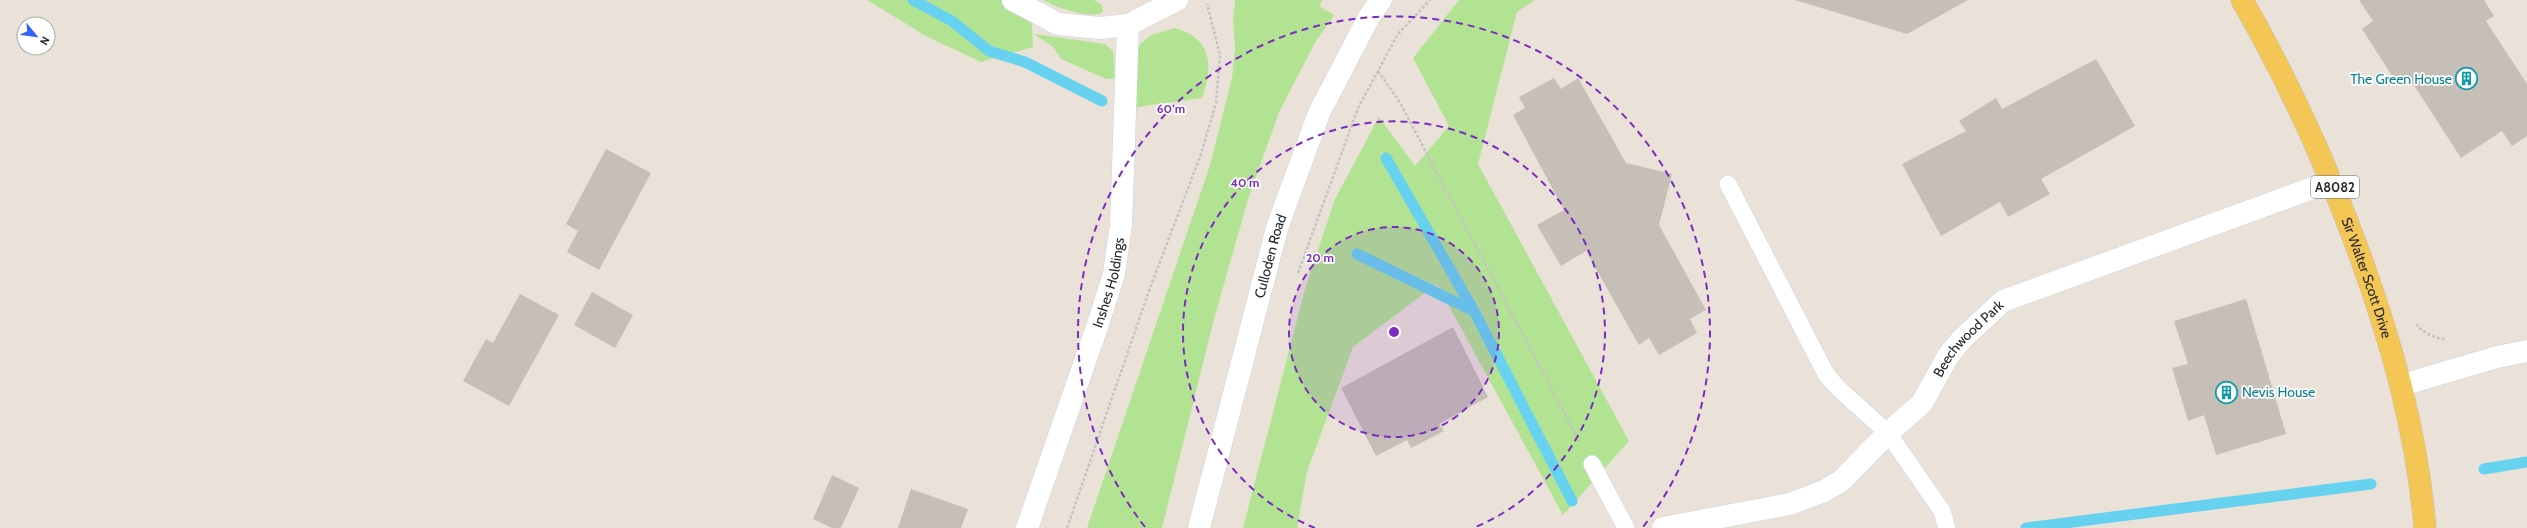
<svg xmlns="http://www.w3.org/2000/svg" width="2527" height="528" font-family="Cabin,sans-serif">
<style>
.green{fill:#b2e393}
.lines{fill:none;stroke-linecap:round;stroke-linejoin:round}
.stream{stroke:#67d2f0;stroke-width:11}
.building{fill:#c5bfb8}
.lane-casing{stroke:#cdd2e1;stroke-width:18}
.street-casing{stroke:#cdd2e1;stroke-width:23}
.secondary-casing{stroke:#cdd2e1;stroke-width:23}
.primary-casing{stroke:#c3c3c3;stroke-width:23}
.path{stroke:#c3c3c3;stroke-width:2.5;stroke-dasharray:3 2;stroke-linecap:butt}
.lane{stroke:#fff;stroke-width:17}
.street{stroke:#fff;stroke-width:22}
.secondary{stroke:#fff;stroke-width:22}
.primary{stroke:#f3c655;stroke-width:22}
.ring{fill:none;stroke:#7b2cbf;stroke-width:2;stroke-dasharray:7 5}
.labels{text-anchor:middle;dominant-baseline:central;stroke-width:3.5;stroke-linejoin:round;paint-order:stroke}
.shield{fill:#fff;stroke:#686868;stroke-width:1}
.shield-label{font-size:13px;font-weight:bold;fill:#272727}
.culture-label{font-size:14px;fill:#0d838f;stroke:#fff;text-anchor:end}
.street-label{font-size:14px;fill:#272727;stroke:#fff}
.centre{fill:#7b2cbf;stroke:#fff;stroke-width:2}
.ring-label{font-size:12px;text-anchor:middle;font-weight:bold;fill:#7b2cbf;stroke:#fff;stroke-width:3.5;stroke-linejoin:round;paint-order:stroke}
</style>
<rect width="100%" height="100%" fill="#eae2d8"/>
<path class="green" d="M867,0H1031L1033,47L981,62L926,36Z
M1043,0H1094L1102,5L1103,12C1089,20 1056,7 1043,0Z
M1235,0H1323L1319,6L1334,15L1315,43L1280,110L1249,196L1214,319L1162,528H1087L1210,165L1232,78L1235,48L1233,20Z
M1459,0H1535L1517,12L1478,164L1629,441L1563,515L1437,284L1353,347L1307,472L1297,528H1243L1305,289L1335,199L1379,117L1415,166L1449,126L1413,58Z
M1175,28C1213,39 1213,66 1202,98L1130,108L1138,46L1151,35Z
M1034,34L1105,44L1113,51L1115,78L1106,79L1061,59L1053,47Z"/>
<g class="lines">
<path class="stream" d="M913,0L952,21L989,51L1025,62L1102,101
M1386,158L1474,311
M1357,254L1474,311L1572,501
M2484,469L2527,462
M2026,528L2371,484"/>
</g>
<path class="building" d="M1795,0H1968L1907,34Z
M2359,0H2484L2494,16L2486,21L2527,84V136L2512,146L2502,131L2461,158L2408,76L2396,82L2362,29L2373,21Z
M2096,59L2135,126L2041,179L2050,194L2008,217L2000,202L1941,236L1902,164L1966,131L1959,121L1996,98L2002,109Z
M1554,78L1561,89L1578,78L1626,163L1672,174L1659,225L1706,310L1690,319L1697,333L1659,355L1649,338L1639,345L1586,251L1561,266L1537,225L1564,210L1513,115L1525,108L1519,97Z
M606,149L651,173L599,270L567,252L578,231L566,224Z
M592,292L633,315L615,348L574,325Z
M520,294L559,315L509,406L463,381L486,339L493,343Z
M2246,299L2286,434L2216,455L2204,415L2188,421L2172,368L2188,364L2174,321Z
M1453,327L1488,397L1439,424L1444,431L1411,448L1407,440L1376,456L1341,388Z
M832,475L859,488L841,528H832L813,519Z
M911,489L968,509L961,528H898Z"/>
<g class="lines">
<defs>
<path id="lane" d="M1728,184L1826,374L1838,388L1888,433L1942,511L1947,528
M1592,464L1626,528"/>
<g id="street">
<path d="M1013,0L1058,24L1100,28L1128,25L1177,0"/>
<path d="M2402,385L2497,357L2527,351"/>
<path id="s1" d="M1027,528L1098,324L1114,274L1121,225L1128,25"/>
<path id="s2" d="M1663,528L1790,504L1824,491L1841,481L1888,433L1922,403L1948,356L1962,339L2003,301L2332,181"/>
</g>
<g id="secondary">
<path id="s3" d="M1199,528L1277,228L1319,113L1369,17L1381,0"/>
</g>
<g id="primary">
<path id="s4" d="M2242,0C2288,80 2326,163 2358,250C2391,340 2417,432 2425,528"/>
</g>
</defs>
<use href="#lane" class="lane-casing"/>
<use href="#street" class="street-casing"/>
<use href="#secondary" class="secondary-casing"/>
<use href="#primary" class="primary-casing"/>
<path class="path" d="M1378,71L1399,101L1579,441
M1298,273L1358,108L1398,34L1430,0
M2416,324C2422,332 2435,339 2446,339
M1067,528L1150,288L1201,154L1216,103L1220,55L1207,4"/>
<use href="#lane" class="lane"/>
<use href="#street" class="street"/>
<use href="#secondary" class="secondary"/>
<use href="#primary" class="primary"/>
</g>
<circle cx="1394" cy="332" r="105" fill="#7b2cbf" fill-opacity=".12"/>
<g class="ring">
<circle cx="1394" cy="332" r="105"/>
<path d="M1315 528A211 211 0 1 1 1473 528"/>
<path d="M1145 527A316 316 0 1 1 1643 527"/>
</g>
<defs>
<symbol id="building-ring" viewBox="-11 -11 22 22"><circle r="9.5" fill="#fff" stroke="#0f9aa8" stroke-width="1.5"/><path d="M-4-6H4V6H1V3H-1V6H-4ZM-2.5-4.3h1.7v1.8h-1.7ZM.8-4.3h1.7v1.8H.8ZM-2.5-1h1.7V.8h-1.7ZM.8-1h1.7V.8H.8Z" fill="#0f9aa8"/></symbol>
</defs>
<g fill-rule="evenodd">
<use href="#building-ring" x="2454" y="66" width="25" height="25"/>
<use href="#building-ring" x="2214" y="380" width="25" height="25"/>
</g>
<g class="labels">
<rect class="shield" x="2311" y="176" width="48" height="22" rx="3"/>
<g class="shield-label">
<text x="2335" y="187">A8082</text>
</g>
<g class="culture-label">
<text x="2452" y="79">The Green House</text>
<text x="2242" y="392" text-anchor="start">Nevis House</text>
</g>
<g class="street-label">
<text stroke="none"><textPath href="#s3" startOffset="281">Culloden Road</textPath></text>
<text stroke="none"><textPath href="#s4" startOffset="305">Sir Walter Scott Drive</textPath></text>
<text stroke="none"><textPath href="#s1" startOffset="259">Inshes Holdings</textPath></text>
<text stroke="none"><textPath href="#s2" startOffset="378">Beechwood Park</textPath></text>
</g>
</g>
<circle cx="1394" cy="332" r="6" class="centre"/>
<g class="ring-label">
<text x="1171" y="113">60 m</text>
<text x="1245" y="187">40 m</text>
<text x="1320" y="262">20 m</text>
</g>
<g transform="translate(36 36) rotate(119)"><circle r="19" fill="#ffffff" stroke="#a9a9a9"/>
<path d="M0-3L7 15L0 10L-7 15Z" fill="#3362fd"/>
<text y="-6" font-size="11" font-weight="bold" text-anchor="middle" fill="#272727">N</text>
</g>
</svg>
